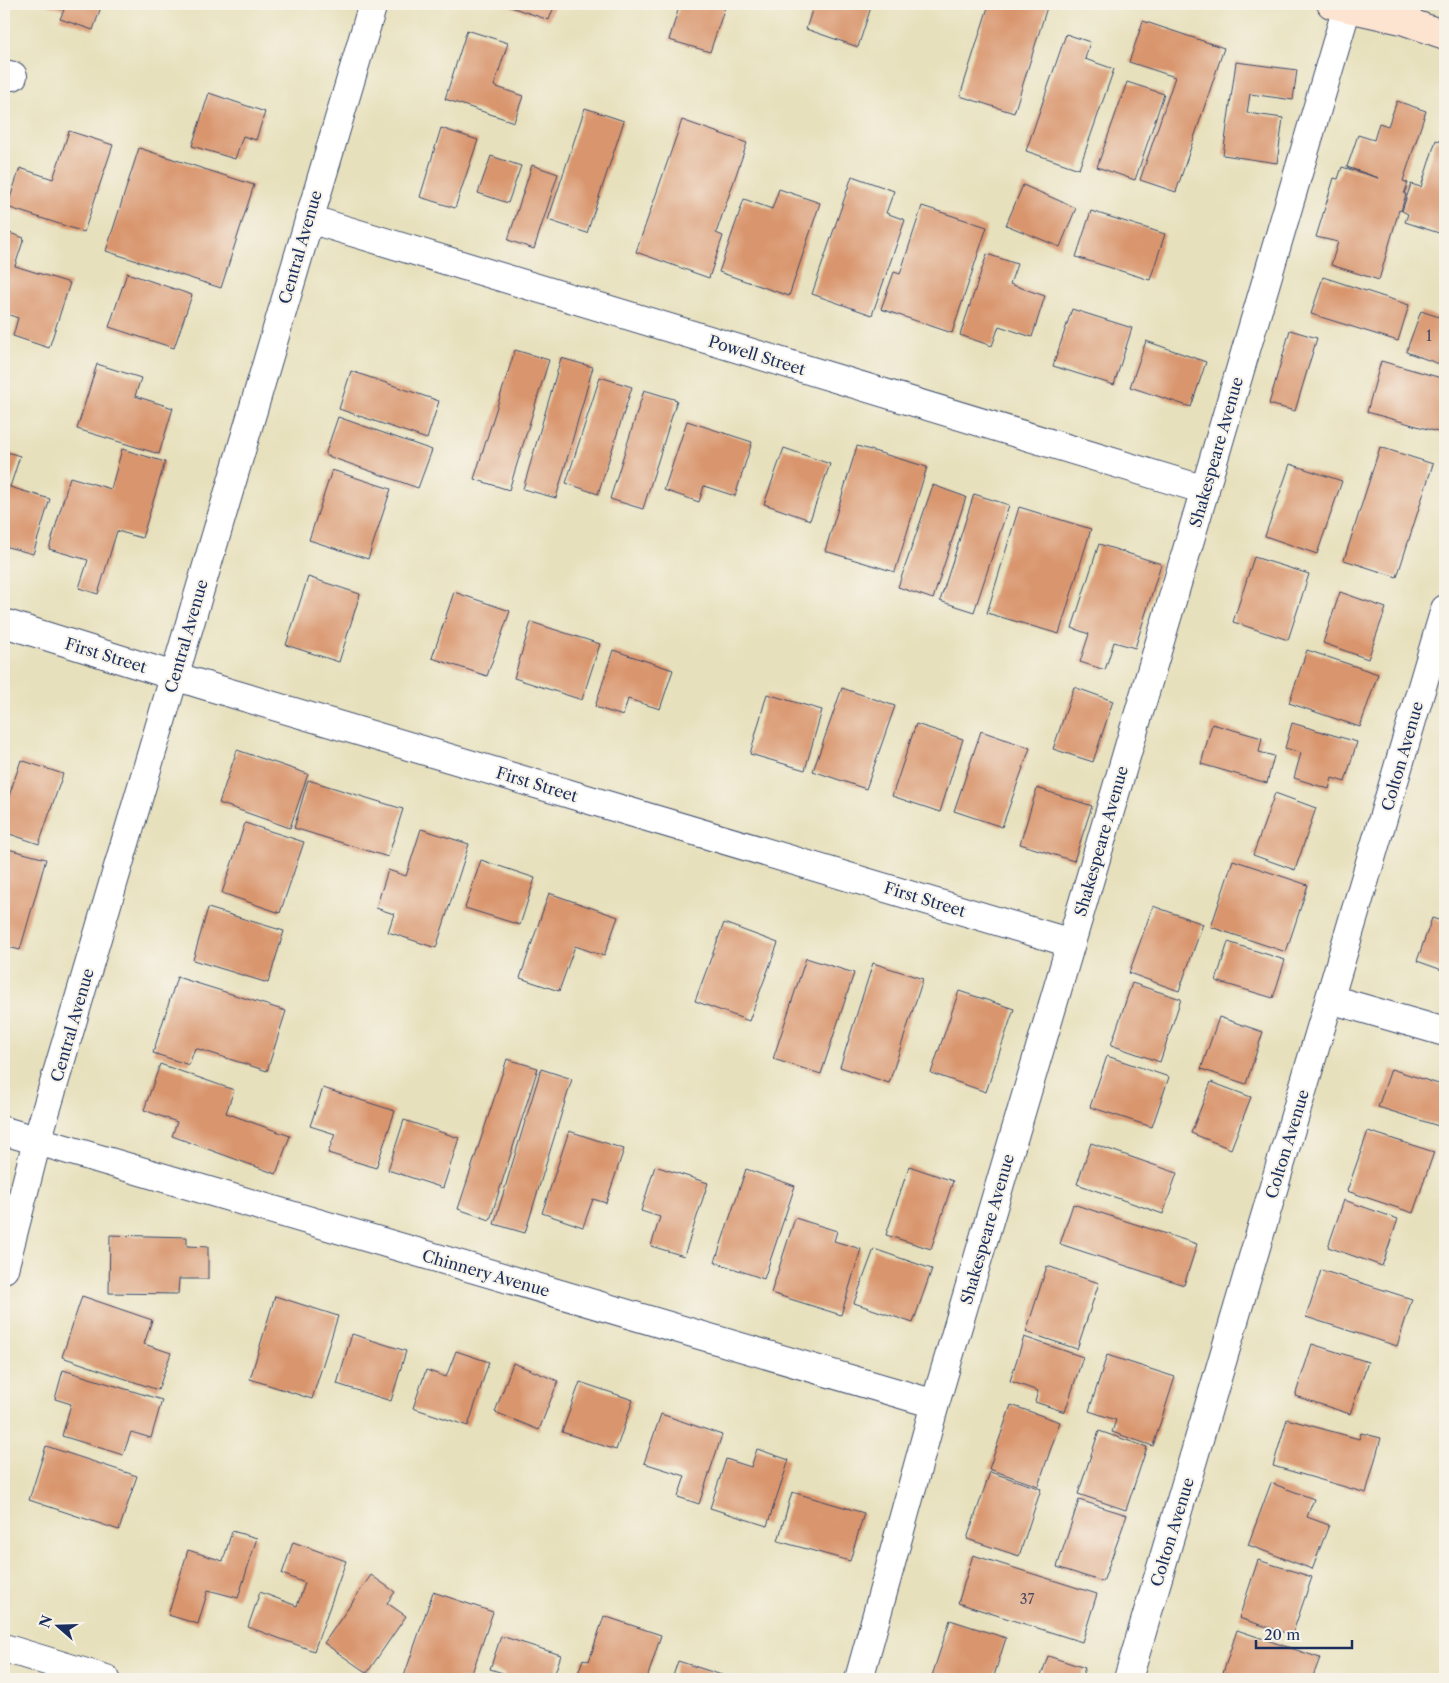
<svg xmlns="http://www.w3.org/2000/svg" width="1449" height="1683" font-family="'Libre Caslon Text',serif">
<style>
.building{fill:#d9966e}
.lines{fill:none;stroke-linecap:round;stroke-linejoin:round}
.minor-casing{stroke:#3a4a6c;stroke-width:30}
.secondary-casing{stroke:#3a4a6c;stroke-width:30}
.minor{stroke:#fff;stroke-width:28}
.secondary{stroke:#fde4d1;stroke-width:28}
.labels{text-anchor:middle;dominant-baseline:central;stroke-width:4;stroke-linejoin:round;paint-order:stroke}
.number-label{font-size:14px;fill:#4a4962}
.street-label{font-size:16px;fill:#1b2f5e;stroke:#f7f3e8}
</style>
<rect width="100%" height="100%" fill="#f7f3e8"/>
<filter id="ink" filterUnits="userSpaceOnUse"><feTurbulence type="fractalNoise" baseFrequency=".02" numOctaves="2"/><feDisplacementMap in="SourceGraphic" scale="10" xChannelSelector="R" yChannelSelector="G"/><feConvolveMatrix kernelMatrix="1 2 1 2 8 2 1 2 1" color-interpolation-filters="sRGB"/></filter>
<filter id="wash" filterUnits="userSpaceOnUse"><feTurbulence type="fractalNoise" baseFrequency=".0096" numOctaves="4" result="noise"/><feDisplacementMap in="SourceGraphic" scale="20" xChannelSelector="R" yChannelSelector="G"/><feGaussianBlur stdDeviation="1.12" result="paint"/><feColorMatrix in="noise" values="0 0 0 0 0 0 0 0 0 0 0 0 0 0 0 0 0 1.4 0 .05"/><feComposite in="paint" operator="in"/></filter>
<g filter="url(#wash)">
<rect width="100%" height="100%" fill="#e7e0bc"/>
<g id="blocks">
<path class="building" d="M44,4H102L93,30L60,19L64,10Z
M502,4H555L549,20Z
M680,4H726L710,52L669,40Z
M814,4H872L858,47L806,29Z
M989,4H1048L1014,113L960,96Z
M1143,21L1224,48L1176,192L1140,180L1175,77L1129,62Z
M467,30L508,43L494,86L523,96L514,122L445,99Z
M1066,34L1090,42L1085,59L1114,69L1079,169L1026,151Z
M1236,62L1297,70L1293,100L1250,94L1247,113L1283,118L1277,163L1223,155Z
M1127,82L1164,94L1135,180L1097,167Z
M209,93L265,112L256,140L243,136L235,159L192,146Z
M1397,101L1426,111L1403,181L1408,183L1404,194H1406L1401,211L1399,210L1379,280L1331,265L1338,242L1316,237L1334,178L1338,179L1342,167L1379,178L1347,167L1358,135L1374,140L1379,123L1388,126Z
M585,108L624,121L587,233L548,220Z
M682,120L747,143L716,233L723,236L709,278L636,252Z
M441,128L478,140L455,208L420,197Z
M69,131L113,145L84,232L7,207L20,168L53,179Z
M1436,140L1445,143V235L1405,222L1408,214L1402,211L1411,184L1421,187Z
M139,148L254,185L221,288L106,251Z
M491,156L521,166L508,203L478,193Z
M532,165L558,174L534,249L508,240Z
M852,176L894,191L886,213L905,220L872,315L812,294Z
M1023,185L1076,208L1060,247L1006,225Z
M779,189L820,203L789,296L719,272L744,199L772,209Z
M922,206L987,227L952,333L881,309L894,272L900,274Z
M1091,211L1165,234L1150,280L1076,257Z
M4,231L24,238L15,266L70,283L49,348L13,336L18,318L4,313Z
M987,254L1017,264L1010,284L1045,296L1032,337L999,326L992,346L960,335Z
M127,273L192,295L174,348L109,327Z
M1323,277L1409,305L1398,341L1311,314Z
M1072,309L1132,328L1114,385L1053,366Z
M1421,311L1445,319V366L1406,352Z
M1290,330L1317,338L1295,411L1269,404Z
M1146,341L1206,362L1191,407L1130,387Z
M515,350L549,360L509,490L474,479Z
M561,358L593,367L556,498L523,489Z
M1381,361L1445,379V434L1367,412Z
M97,364L141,378L135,396L173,408L159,454L77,429Z
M351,371L439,401L427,439L339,409Z
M600,377L632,387L598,494L566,483Z
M644,390L677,400L643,509L610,499Z
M338,417L432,450L418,488L325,455Z
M687,421L752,442L735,496L704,486L699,502L664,490Z
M857,446L927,467L895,572L825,551Z
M1380,447L1433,464L1397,577L1344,560Z
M784,448L830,464L810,520L764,504Z
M122,449L165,462L142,538L117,531L98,594L79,588L88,560L49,549L70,477L111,489Z
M4,451L20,456L10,487L50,499L33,554L4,546Z
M1290,464L1342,481L1317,554L1265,536Z
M332,470L391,489L368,559L309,540Z
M933,485L966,497L933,599L898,587Z
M974,494L1009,505L974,612L940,601Z
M1019,507L1091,529L1059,634L987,613Z
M1099,544L1161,564L1135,648L1114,642L1105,670L1080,662L1089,634L1072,628Z
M1254,557L1309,574L1288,640L1233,622Z
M308,577L360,594L339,662L286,645Z
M454,592L510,611L487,676L432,658Z
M1340,592L1386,608L1368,659L1323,643Z
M531,622L600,644L582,700L514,678Z
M613,650L673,670L660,709L628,699L623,716L595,707Z
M1307,650L1378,674L1360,727L1289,703Z
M1074,687L1113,701L1093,762L1053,749Z
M842,688L895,706L866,789L813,771Z
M767,694L822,710L805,770L750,754Z
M1292,723L1357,742L1345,782L1332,778L1329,789L1294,778L1301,753L1285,748Z
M916,724L963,739L940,812L892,796Z
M1212,724L1262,738L1259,752L1274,756L1267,783L1201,764Z
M981,731L1030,748L1002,827L954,811Z
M237,750L308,774L290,828L219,803Z
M21,760L63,774L39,844L4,832V811Z
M308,780L403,809L388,857L294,828Z
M1037,788L1092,806L1074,861L1020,844Z
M1275,793L1316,808L1295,870L1253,855Z
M245,823L304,842L280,913L222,893Z
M421,829L469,844L436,948L388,932L394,914L376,908L388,870L406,876Z
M4,848L46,859L20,950L4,946Z
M481,860L535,878L520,925L465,908Z
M1233,860L1308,885L1286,952L1211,927Z
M549,893L618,917L604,956L575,946L559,991L520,978Z
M1153,906L1203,924L1179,991L1129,973Z
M208,908L284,931L268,983L193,960Z
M1432,918L1445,922V971L1417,961Z
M724,923L778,943L749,1021L695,1001Z
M1228,942L1285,960L1273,998L1216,981Z
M806,958L854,973L821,1074L773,1059Z
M873,963L923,979L889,1083L840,1067Z
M177,977L286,1011L267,1071L195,1048L189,1065L153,1053Z
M1132,983L1181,999L1160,1062L1111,1045Z
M959,991L1014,1009L986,1092L931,1073Z
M1219,1017L1263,1032L1246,1084L1201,1069Z
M1107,1056L1169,1077L1152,1127L1090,1107Z
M507,1059L538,1068L490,1220L458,1209Z
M160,1064L234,1090L226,1113L290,1136L276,1174L172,1136L177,1122L144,1110Z
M541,1069L572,1079L525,1233L494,1224Z
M1391,1069L1445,1086V1128L1378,1107Z
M1211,1082L1251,1097L1231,1149L1191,1133Z
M323,1088L395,1111L376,1168L328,1153L335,1134L310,1126Z
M404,1120L459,1138L443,1188L388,1170Z
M569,1131L624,1149L606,1203L593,1199L583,1227L542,1213Z
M1368,1131L1434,1152L1413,1213L1347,1191Z
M1091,1143L1177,1173L1163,1214L1077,1184Z
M655,1166L708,1183L684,1256L651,1246L660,1217L641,1211Z
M909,1166L953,1181L931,1249L886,1235Z
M746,1169L795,1186L764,1279L715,1262Z
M1344,1200L1398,1219L1382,1266L1328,1247Z
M1073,1204L1197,1244L1184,1285L1060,1244Z
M795,1218L837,1231L834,1241L861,1249L841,1315L771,1293Z
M110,1235L187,1237V1246L208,1247V1279H179L178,1294L109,1293Z
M874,1249L932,1269L913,1323L854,1303Z
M1047,1266L1099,1283L1077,1349L1026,1332Z
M1321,1270L1412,1299L1397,1346L1306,1317Z
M82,1296L152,1320L144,1344L171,1353L158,1390L62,1357Z
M275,1296L338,1316L312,1399L250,1379Z
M352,1334L406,1351L391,1401L337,1384Z
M1024,1337L1083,1357L1065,1412L1035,1402L1038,1391L1010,1381Z
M1312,1344L1368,1362L1350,1414L1295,1396Z
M456,1351L489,1362L468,1426L413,1408L426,1370L446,1377Z
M1107,1355L1175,1377L1153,1446L1112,1432L1116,1420L1089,1411Z
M513,1363L558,1381L539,1430L495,1412Z
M63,1370L162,1400L151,1438L131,1432L123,1455L62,1436L71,1404L55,1399Z
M580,1382L633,1400L616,1450L562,1432Z
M1011,1405L1060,1422L1038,1486L989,1469Z
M661,1414L722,1435L699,1504L678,1497L685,1476L644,1463Z
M1287,1419L1359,1439L1361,1433L1381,1438L1366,1493L1273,1466Z
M1099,1431L1147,1447L1126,1510L1078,1494Z
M46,1446L137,1476L119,1530L29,1500Z
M757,1449L789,1460L767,1526L710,1508L726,1459L751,1467Z
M990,1472L1041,1489L1019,1556L967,1539Z
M1271,1483L1314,1499L1307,1517L1329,1525L1312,1569L1248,1545Z
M792,1492L864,1513L850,1561L778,1541Z
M1079,1500L1127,1515L1103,1582L1057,1567Z
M232,1531L257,1538L238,1598L208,1590L198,1624L168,1615L188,1550L223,1561Z
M293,1542L346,1561L314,1651L248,1627L260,1592L297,1606L305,1583L282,1574Z
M973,1555L1097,1594L1082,1642L958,1603Z
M1258,1560L1312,1577L1292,1635L1239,1618Z
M371,1575L395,1592L387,1603L406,1616L367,1673L324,1643Z
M433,1592L493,1612L470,1679H403Z
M604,1616L661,1635L647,1679H576L583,1659L589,1661Z
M950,1620L1006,1638L993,1679H931Z
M1237,1630L1320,1658L1312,1679H1241L1223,1673Z
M501,1636L561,1655L553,1679H504L506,1674L490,1669Z
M1048,1656L1085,1668L1081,1679H1040Z
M678,1661L725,1676L724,1679H672Z"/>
</g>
</g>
<g filter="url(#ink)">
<use href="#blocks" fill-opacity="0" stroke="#3a4a6c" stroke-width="1"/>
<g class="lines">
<defs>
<path id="minor" d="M4,74L13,76
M309,219L1205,490
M4,623L200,684L1071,943
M1330,999L1445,1032
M4,1131L935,1404
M4,1269L37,1141L373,4
M4,1648L106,1679
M859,1679L935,1404L1348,4
M1128,1679L1445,609"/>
<path id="secondary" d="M1331,4L1402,20L1445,35"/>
</defs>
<use href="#minor" class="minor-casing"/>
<use href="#secondary" class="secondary-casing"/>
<use href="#minor" class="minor"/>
<use href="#secondary" class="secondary"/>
</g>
</g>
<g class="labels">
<g class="number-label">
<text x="1429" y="336">1</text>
<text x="1027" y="1599">37</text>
</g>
<g class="street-label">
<text transform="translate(300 247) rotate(-74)">Central Avenue</text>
<text transform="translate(757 355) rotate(17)">Powell Street</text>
<text transform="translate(1216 452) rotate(-74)">Shakespeare Avenue</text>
<text transform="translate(186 636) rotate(-74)">Central Avenue</text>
<text transform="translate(106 655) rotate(17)">First Street</text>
<text transform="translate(1402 756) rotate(-74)">Colton Avenue</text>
<text transform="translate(537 784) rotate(17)">First Street</text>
<text transform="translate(1101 841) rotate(-74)">Shakespeare Avenue</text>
<text transform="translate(925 899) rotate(17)">First Street</text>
<text transform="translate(72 1025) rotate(-74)">Central Avenue</text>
<text transform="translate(1287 1144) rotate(-73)">Colton Avenue</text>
<text transform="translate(987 1229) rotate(-74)">Shakespeare Avenue</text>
<text transform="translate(486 1273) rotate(16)">Chinnery Avenue</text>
<text transform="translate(1172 1532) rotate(-73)">Colton Avenue</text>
</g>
</g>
<rect width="1449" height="1683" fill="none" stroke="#f7f3e8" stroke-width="20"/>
<g transform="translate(58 1626) rotate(290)" stroke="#f7f3e8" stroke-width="4" paint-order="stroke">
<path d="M0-4L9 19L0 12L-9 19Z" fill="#1b2f5e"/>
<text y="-8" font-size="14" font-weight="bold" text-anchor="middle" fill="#1b2f5e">N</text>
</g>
<path d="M1256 1640v8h96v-8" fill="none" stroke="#1b2f5e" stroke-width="2.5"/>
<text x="1264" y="1640" font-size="15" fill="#1b2f5e" stroke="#f7f3e8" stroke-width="4" paint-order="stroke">20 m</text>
</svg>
